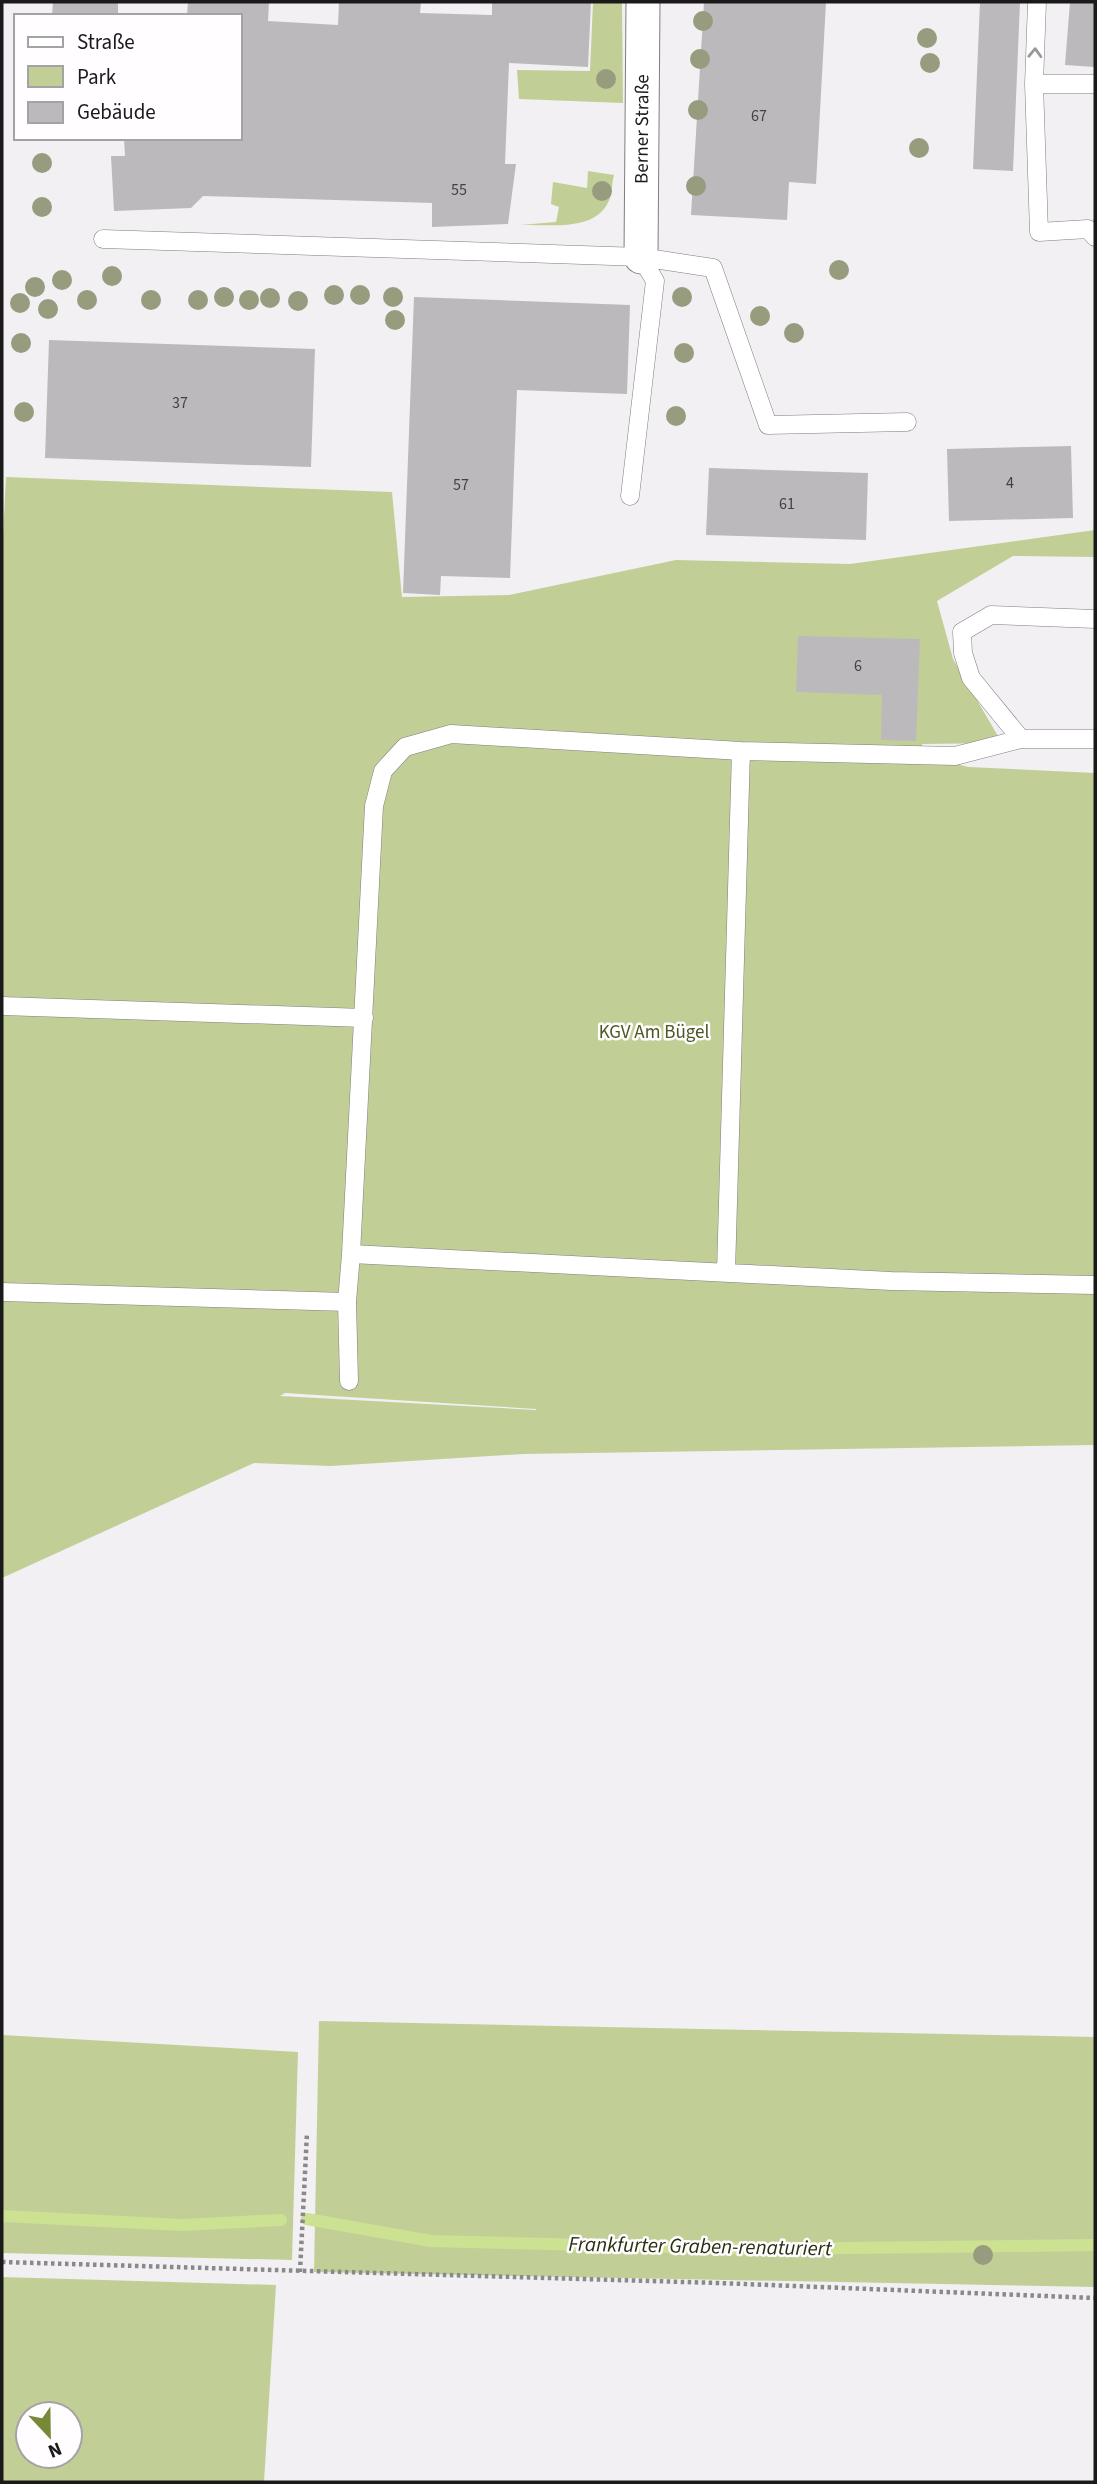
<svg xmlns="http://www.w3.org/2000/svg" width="1097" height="2484" font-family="'Source Sans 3',sans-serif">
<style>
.green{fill:#c1cf97;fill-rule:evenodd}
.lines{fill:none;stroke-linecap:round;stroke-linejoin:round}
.stream{stroke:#cde192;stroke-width:12}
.building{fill:#bcb9bc}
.service-casing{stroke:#7f7d7f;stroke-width:19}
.minor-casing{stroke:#7f7d7f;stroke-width:35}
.path{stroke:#89888a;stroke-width:4.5;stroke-dasharray:3.5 3.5;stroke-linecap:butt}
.service{stroke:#fff;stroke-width:18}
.minor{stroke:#fff;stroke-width:33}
.tree{fill:#979c7f}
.oneway{stroke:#989898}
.labels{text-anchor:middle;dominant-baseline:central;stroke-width:5;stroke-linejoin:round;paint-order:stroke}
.number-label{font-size:16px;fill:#434243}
.street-label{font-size:19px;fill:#1b1a1b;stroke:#fffdff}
.park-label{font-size:19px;fill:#4c5820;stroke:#fffdff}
.water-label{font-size:21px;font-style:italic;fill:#29300e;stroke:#fffdff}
</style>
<rect width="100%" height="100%" fill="#f2f0f3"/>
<path class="green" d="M593,2H622L623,103L519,99L517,70L590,71Z
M588,171L614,175C612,182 612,191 610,198C598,233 549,224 520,225L556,222L559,207L551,204L553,182L587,188Z
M6,477L392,492L402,597L509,595L676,560L850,564L1095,530V557L1013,556L937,601L953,659L1002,743L922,744L923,755L968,767L1095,773V1445L523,1454L331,1466L254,1463L2,1578V559ZM285,1393L536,1409V1410L280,1396Z
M319,2021L1095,2037V2287L314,2272Z
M2,2035L298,2052L292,2260L2,2253Z
M2,2277L276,2285L264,2482H2ZM28,2414H70V2456H28Z"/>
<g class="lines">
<path class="stream" d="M2,2216L182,2225L281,2220
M307,2219L431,2241L759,2249L1095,2245"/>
</g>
<path class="building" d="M53,2H118V16H52Z
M188,2H269L268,21L338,25L339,2H421L420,13L492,15V2H591L588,67L509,63L505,164H516L508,224L432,227V203L203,196L191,208L114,211L111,156H125L124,138H240V16H187Z
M704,2H826L816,184L789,182L787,220L691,215Z
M980,2H1020L1013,171L973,169Z
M1070,2H1095V67L1065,65Z
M414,297L630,305L627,394L517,390L510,578L441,576L440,595L403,593Z
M49,340L315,349L311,467L45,458Z
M1071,446L1073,518L949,521L947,449Z
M709,468L868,473L866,540L706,535Z
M798,636L920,639L916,741L881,740L882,695L796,692Z"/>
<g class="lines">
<defs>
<path id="service" d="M1037,2L1034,84H1095
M1034,84L1039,232L1088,229L1095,237
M103,239L641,257L713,268L768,425L907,422
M630,496L655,281L641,257
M1021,739L971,678L963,653L962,632L991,615L1095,619
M2,1006L364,1018
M351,1254L374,806L383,771L405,747L451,734L741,751L955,756L1021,739H1095
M726,1272L741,751
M2,1292L347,1302L351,1254L891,1281L1095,1285
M347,1302L349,1381"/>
<g id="minor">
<path id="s1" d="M641,257L643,2"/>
</g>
</defs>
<use href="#service" class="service-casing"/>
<use href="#minor" class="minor-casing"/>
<path class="path" d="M2,2262L719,2283L1095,2298
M300,2272L307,2133"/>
<use href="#service" class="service"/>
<use href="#minor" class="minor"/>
</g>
<g class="tree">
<circle cx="703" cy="21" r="10"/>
<circle cx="927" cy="38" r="10"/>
<circle cx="700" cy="59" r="10"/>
<circle cx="930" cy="63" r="10"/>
<circle cx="606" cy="79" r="10"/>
<circle cx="698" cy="110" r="10"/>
<circle cx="919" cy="148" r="10"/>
<circle cx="42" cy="163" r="10"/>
<circle cx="696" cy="186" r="10"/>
<circle cx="602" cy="191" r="10"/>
<circle cx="42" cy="207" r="10"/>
<circle cx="839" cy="270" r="10"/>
<circle cx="112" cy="276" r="10"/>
<circle cx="62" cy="280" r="10"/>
<circle cx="35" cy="287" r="10"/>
<circle cx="334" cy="295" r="10"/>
<circle cx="360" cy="295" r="10"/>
<circle cx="224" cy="297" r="10"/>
<circle cx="393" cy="297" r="10"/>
<circle cx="682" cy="297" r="10"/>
<circle cx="270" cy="298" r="10"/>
<circle cx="87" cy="300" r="10"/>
<circle cx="151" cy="300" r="10"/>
<circle cx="198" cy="300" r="10"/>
<circle cx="249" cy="300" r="10"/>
<circle cx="298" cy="301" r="10"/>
<circle cx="20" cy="303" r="10"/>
<circle cx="48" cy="309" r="10"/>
<circle cx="760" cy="316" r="10"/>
<circle cx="395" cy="320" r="10"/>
<circle cx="794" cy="333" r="10"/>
<circle cx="21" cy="343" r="10"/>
<circle cx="684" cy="353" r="10"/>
<circle cx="24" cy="412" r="10"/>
<circle cx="676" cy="416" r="10"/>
<circle cx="983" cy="2255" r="10"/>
</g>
<defs><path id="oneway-chevron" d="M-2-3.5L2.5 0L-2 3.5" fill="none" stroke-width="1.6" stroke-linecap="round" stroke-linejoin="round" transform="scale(1.75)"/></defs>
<use class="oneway" href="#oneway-chevron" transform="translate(1035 53) rotate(-88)"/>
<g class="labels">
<g class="number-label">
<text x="759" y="116">67</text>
<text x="459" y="190">55</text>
<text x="180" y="403">37</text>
<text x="1010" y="483">4</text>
<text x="461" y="485">57</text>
<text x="787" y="504">61</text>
<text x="858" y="666">6</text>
</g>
<g class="street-label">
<text stroke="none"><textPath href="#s1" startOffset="128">Berner Straße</textPath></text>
</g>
<g class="park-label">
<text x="654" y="1032">KGV Am Bügel</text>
</g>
<g class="water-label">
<text transform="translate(700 2246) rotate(1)">Frankfurter Graben-renaturiert</text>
</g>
</g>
<rect width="1097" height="2484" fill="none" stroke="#1b1a1b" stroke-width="7"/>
<rect x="14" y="14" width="228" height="126" fill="#fffdff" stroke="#a4a2a4" stroke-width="2"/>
<rect x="28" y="37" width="35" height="10" fill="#ffffff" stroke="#a4a2a4" stroke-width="2"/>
<text x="77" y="49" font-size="21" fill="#1b1a1b">Straße</text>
<rect x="28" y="66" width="35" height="21" fill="#c1cf97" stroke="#a4a2a4" stroke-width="2"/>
<text x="77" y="84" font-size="21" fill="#1b1a1b">Park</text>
<rect x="28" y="102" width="35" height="21" fill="#bcb9bc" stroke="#a4a2a4" stroke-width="2"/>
<text x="77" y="119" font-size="21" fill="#1b1a1b">Gebäude</text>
<g transform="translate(49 2435) rotate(158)"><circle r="33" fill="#fffdff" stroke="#a4a2a4" stroke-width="2"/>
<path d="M0-5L12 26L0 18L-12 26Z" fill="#778838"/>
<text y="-10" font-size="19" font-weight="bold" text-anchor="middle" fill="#1b1a1b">N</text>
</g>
</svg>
